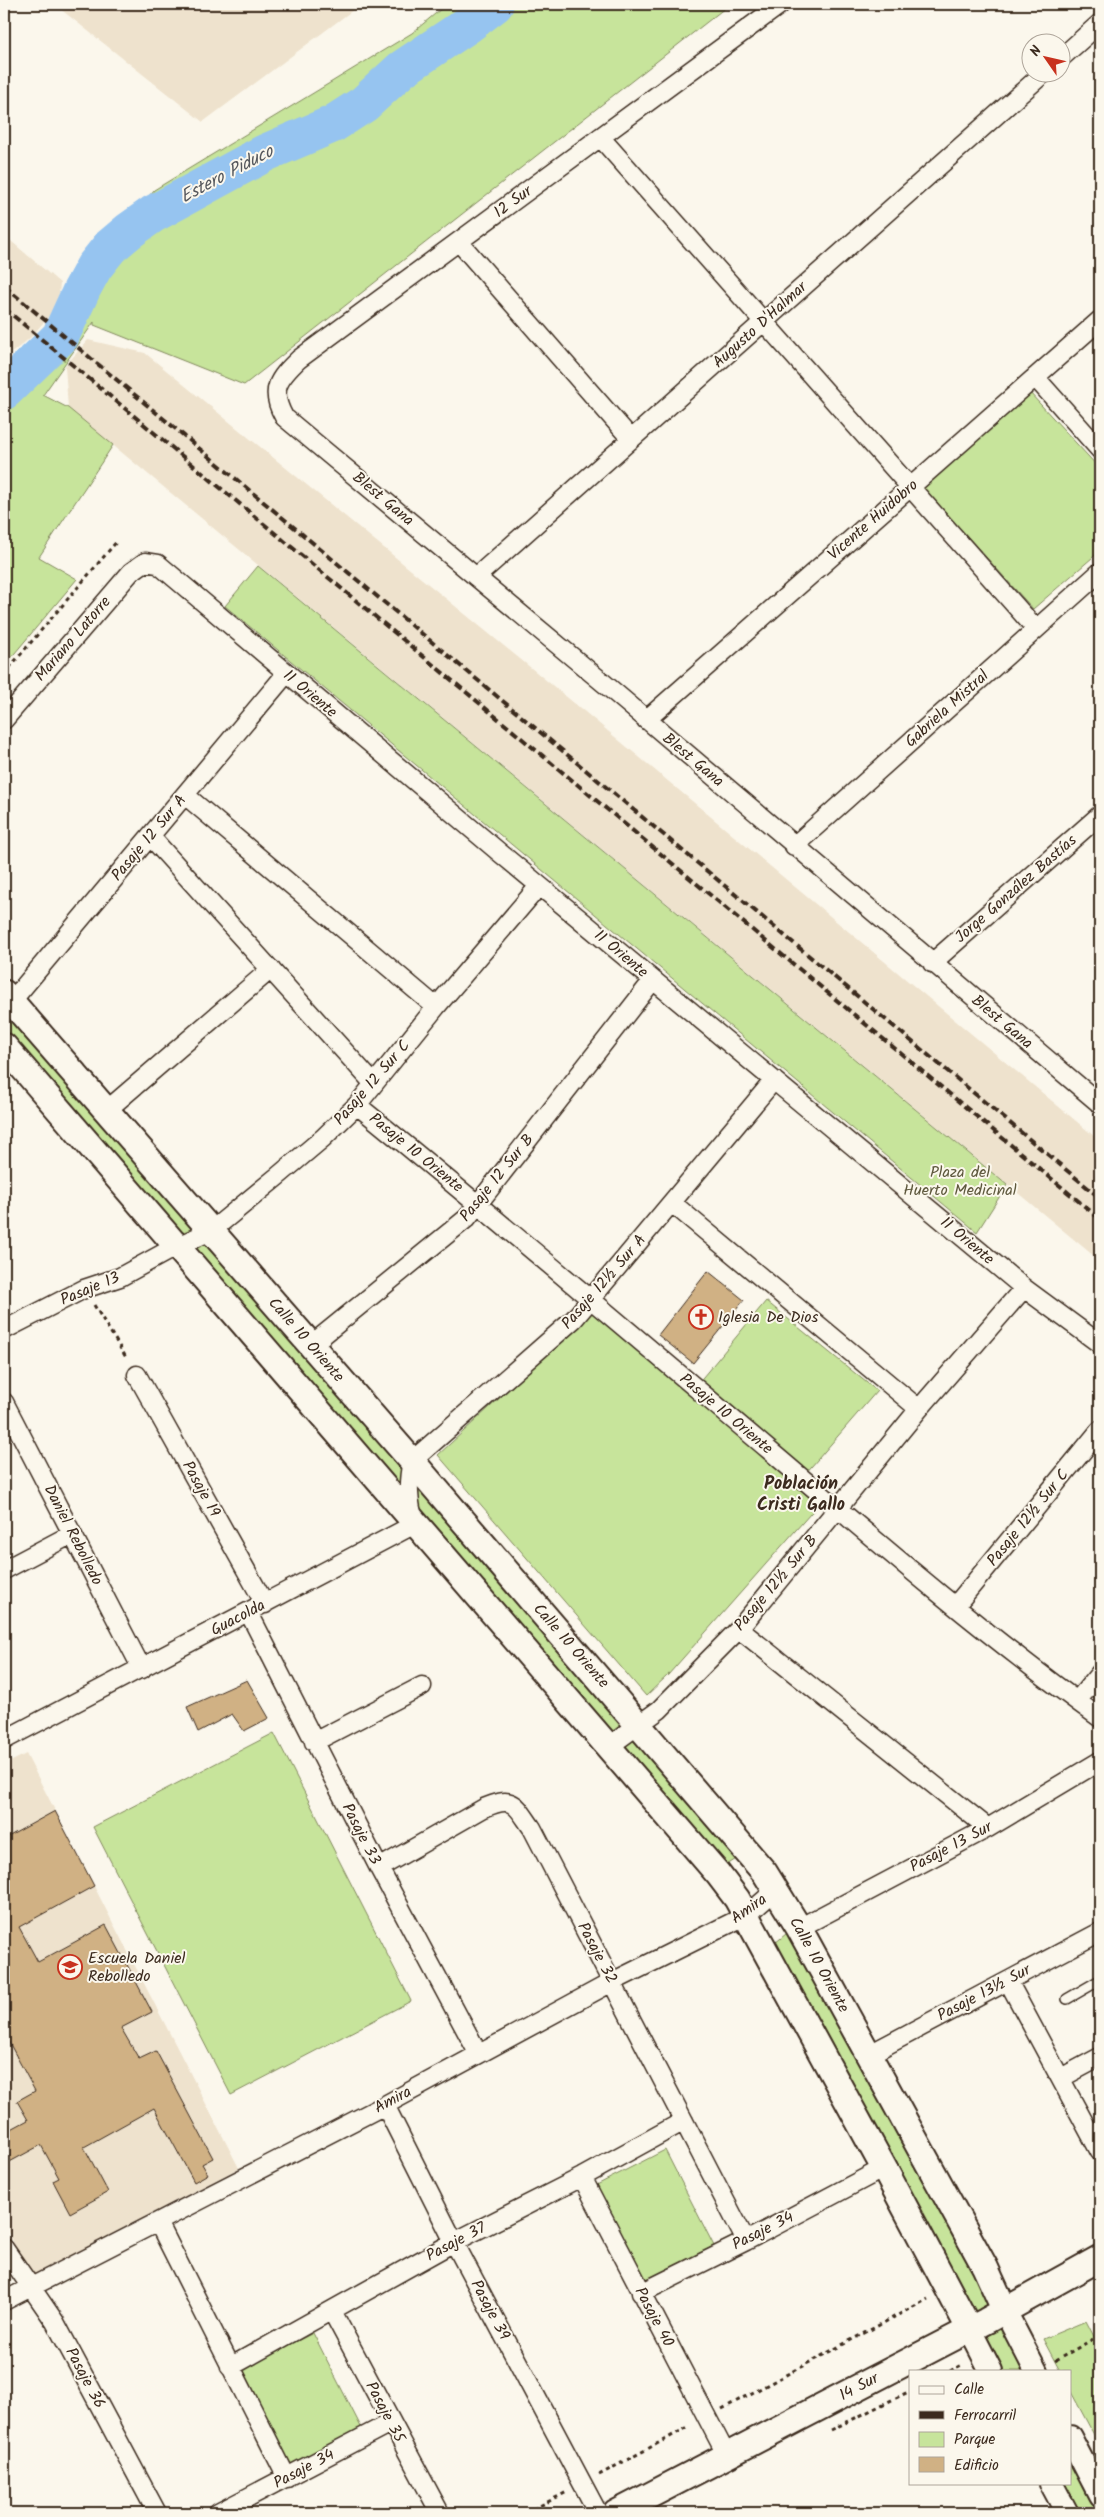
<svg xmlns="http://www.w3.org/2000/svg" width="1104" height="2517" font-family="Kalam,sans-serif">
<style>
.built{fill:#eee2cd}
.green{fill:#c7e49b;stroke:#81875c}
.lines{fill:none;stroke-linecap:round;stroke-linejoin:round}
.river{stroke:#96c4f0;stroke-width:38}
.building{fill:#d0b184;stroke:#3b2a1e}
.service-casing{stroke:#3b2a1e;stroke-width:12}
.minor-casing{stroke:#3b2a1e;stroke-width:21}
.tertiary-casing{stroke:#3b2a1e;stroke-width:26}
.secondary-casing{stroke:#3b2a1e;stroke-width:29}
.path{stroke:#3b2a1e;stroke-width:3;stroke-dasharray:4 4;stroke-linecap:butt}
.service{stroke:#fbf7ec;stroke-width:9}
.minor{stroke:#fbf7ec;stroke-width:18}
.tertiary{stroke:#fbf7ec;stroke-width:22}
.secondary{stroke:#fbf7ec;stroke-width:25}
.rail{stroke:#3b2a1e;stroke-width:4;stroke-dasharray:8 4;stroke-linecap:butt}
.labels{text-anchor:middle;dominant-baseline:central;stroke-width:4;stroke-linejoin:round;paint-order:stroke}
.street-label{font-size:16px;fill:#3b2a1e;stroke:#fbf7ec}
.park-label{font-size:16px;fill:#5e583d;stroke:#fbf7ec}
.poi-label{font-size:16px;fill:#3b2a1e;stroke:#fbf7ec;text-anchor:start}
.water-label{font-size:18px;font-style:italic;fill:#56585d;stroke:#fbf7ec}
.neighbourhood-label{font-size:18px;font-weight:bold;fill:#3b2a1e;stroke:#fbf7ec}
</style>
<rect width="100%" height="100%" fill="#fbf7ec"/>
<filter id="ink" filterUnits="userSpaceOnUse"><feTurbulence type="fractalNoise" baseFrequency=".02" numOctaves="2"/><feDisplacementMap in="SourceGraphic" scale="10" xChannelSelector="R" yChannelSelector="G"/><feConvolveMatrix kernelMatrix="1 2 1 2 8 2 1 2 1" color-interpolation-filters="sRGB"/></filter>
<g filter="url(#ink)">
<path class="built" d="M54,4H361L203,122Z
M4,235L60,283L59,294L49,316L30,338L4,359Z
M88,340L145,353L585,712L1100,1141V1261L68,408L65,366Z
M26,1754L239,2168L31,2277L4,2224V1765Z"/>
<path class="green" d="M447,4H730L244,385L94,325V322L43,395L68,408L113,445L39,557L77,579L4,666V385L98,257L154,190L412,33Z
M1029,392L1100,469V551L1033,609L921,485Z
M258,566L1007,1185L977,1232L225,606Z
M4,1001L741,1856L719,1870L4,1035Z
M766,1301L877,1391L805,1474L698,1383Z
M595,1310L818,1505L668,1675L646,1696L438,1455Z
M274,1733L411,2001L231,2095L93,1827Z
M792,1929L1027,2371H996L769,1948Z
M665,2150L714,2246L636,2285L587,2190Z
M1086,2321L1100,2348V2446L1070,2390V2371H1060L1043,2339Z
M313,2333L362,2429L284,2469L236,2372Z
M1070,2451L1100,2508V2513H1073L1057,2483H1070Z"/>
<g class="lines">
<path class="river" d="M4,391L60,337L82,289L94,267L110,247L129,231L153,214L265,153L333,124L364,104L402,69L466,26L495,4"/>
</g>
<path class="building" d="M708,1271L744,1300L693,1363L658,1335Z
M247,1680L269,1718L244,1731L232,1714L198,1732L187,1707Z
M55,1811L94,1886L19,1927L38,1962L106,1925L152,2012L121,2028L139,2059L156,2051L213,2158L202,2164L208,2174L194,2182L154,2108L84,2147L108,2192L70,2213L53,2181L59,2178L41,2145L4,2165V2133L28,2120L17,2101L35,2091L4,2033V1839Z"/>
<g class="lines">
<defs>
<path id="service" d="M1067,1999L1100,1980"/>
<path id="minor" d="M781,4L299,359C278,379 269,390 284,417L606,685L1100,1104
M1062,57L1100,23
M600,137L1036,629
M459,242L631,439
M1035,377L1100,450
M476,577L1045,72
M4,720L131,572L145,562L158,564L499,852L1024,1288L1100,1344
M646,720L1100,320
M185,795L436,1007
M150,836L374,1084
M794,846L1100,572
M932,963L1100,815
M11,1002L286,674
M357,1105C496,1218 632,1334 769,1450C877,1542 985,1635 1100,1718
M107,1110L271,969
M672,1203L919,1409
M4,1330L84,1289L120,1277L175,1247L211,1231L278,1176L323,1138L357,1105L436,1007L539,886
M311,1345L467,1218L653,980
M137,1375L265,1604
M4,1402L142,1669
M4,1570L72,1534
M956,1605L1100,1430
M249,1613L379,1868L478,2053
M739,1629L988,1828
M1077,1701L1100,1673
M4,1740L415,1524C408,1502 407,1484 412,1461L574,1319L774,1080
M314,1742L422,1686
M608,1747L659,1710L739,1629L919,1409L1024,1288
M379,1868L484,1808C514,1795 515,1804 532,1828L746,2241
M799,1928L988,1828L1100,1761
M1008,1981L1100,2152
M868,2055L1100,1932
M1061,2078L1100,2057
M385,2105L454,2242L598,2513
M582,2177L727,2456
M158,2222L287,2478
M4,2248L55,2322L157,2513
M641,2293L746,2241L884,2168
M4,2301L385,2105L612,1982L747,1915L776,1890
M332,2311L440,2513
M230,2367L454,2242L582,2177L684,2121
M218,2513L390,2423"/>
<path id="tertiary" d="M1005,2311L1036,2371
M970,2330L991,2371
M1070,2437L1100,2495
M1051,2483L1067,2513"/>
<path id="secondary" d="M4,993L412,1461L765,1873L799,1928L985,2267L1005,2311
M4,1046L718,1874L737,1899L884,2168L970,2330
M616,2513L986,2321L1100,2258"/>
</defs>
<use href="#service" class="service-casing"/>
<use href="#minor" class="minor-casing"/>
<use href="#tertiary" class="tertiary-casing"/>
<use href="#secondary" class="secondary-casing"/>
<path class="path" d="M4,674L118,540
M94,1305L127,1359
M1055,2361L1100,2335
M950,2371L963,2364
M722,2409L928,2299
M831,2430L910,2391
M599,2475L690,2426
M526,2513L567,2492"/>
<use href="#service" class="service"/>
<use href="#minor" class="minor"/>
<use href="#tertiary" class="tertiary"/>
<use href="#secondary" class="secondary"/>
<path class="rail" d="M4,286L1100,1198
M4,308L1100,1219"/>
</g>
</g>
<defs>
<symbol id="church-ring" viewBox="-11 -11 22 22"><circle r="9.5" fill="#fbf7ec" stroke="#c8321e" stroke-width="1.5"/><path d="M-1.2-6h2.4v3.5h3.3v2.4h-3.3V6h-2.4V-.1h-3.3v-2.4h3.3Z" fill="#c8321e"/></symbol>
<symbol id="school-ring" viewBox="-11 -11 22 22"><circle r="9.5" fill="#fbf7ec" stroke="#c8321e" stroke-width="1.5"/><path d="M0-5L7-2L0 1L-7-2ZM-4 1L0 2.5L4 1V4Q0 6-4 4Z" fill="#c8321e"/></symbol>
</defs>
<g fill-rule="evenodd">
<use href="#church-ring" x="687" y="1303" width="28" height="28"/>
<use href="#school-ring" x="56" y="1953" width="28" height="28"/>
</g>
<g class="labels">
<g class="street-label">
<text transform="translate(513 202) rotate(-36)">12 Sur</text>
<text transform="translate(760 325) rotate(-42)">Augusto D'Halmar</text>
<text transform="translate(383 499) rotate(40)">Blest Gana</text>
<text transform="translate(873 520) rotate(-41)">Vicente Huidobro</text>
<text transform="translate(73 639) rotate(-49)">Mariano Latorre</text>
<text transform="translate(310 694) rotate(40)">11 Oriente</text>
<text transform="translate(947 709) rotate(-42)">Gabriela Mistral</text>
<text transform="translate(693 760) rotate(40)">Blest Gana</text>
<text transform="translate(149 838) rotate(-50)">Pasaje 12 Sur A</text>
<text transform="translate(1016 889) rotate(-41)">Jorge González Bastías</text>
<text transform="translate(621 954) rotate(40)">11 Oriente</text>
<text transform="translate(1002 1022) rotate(40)">Blest Gana</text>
<text transform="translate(372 1083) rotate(-49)">Pasaje 12 Sur C</text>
<text transform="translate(416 1153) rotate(39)">Pasaje 10 Oriente</text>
<text transform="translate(497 1178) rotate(-51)">Pasaje 12 Sur B</text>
<text transform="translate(967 1241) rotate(40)">11 Oriente</text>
<text transform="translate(604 1282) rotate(-49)">Pasaje 12½ Sur A</text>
<text transform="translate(90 1289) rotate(-23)">Pasaje 13</text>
<text transform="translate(306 1340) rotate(49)">Calle 10 Oriente</text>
<text transform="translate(726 1414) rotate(40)">Pasaje 10 Oriente</text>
<text transform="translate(201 1489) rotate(61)">Pasaje 19</text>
<text transform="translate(1028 1518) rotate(-51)">Pasaje 12½ Sur C</text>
<text transform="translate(73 1535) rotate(63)">Daniel Rebolledo</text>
<text transform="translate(776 1583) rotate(-50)">Pasaje 12½ Sur B</text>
<text transform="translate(238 1618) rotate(-28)">Guacolda</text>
<text transform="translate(571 1646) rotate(49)">Calle 10 Oriente</text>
<text transform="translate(361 1834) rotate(63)">Pasaje 33</text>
<text transform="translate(951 1847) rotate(-28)">Pasaje 13 Sur</text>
<text transform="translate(749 1909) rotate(-35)">Amira</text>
<text transform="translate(597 1953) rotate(62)">Pasaje 32</text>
<text transform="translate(819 1965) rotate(61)">Calle 10 Oriente</text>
<text transform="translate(984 1993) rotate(-28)">Pasaje 13½ Sur</text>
<text transform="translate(393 2100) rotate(-28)">Amira</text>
<text transform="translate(763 2231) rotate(-27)">Pasaje 34</text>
<text transform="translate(456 2242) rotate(-28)">Pasaje 37</text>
<text transform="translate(490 2310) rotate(62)">Pasaje 39</text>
<text transform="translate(654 2317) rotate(62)">Pasaje 40</text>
<text transform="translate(85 2378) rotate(62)">Pasaje 36</text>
<text transform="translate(859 2387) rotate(-28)">14 Sur</text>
<text transform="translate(385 2412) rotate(62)">Pasaje 35</text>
<text transform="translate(304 2469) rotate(-28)">Pasaje 34</text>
</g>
<g class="park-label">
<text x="960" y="1172">Plaza del<tspan x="960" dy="18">Huerto Medicinal</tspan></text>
</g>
<g class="poi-label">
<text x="718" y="1317">Iglesia De Dios</text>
<text x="88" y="1958">Escuela Daniel<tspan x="88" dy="18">Rebolledo</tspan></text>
</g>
<g class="water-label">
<text transform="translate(227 175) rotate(-28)">Estero Piduco</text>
</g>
<g class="neighbourhood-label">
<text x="801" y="1484">Población<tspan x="801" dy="21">Cristi Gallo</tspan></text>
</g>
</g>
<rect width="1104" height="2517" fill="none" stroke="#fbf7ec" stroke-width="20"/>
<rect x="10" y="10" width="1084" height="2497" fill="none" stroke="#3b2a1e" stroke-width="2" filter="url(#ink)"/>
<rect x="909" y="2370" width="162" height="115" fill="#fbf7ec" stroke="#aea59a"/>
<rect x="919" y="2386" width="25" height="8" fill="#fbf7ec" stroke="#aea59a"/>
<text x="954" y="2394" font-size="15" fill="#3b2a1e">Calle</text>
<rect x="919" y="2411" width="25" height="8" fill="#3b2a1e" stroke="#aea59a"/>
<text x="954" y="2420" font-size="15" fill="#3b2a1e">Ferrocarril</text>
<rect x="919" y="2432" width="25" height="15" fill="#c7e49b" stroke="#aea59a"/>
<text x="954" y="2444" font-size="15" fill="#3b2a1e">Parque</text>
<rect x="919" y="2457" width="25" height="15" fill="#d0b184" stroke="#aea59a"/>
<text x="954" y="2470" font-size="15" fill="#3b2a1e">Edificio</text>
<g transform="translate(1046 58) rotate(304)"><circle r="24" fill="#fbf7ec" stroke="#aea59a"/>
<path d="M0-4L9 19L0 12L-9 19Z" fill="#c8321e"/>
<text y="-8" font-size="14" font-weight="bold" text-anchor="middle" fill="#3b2a1e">N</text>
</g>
</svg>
